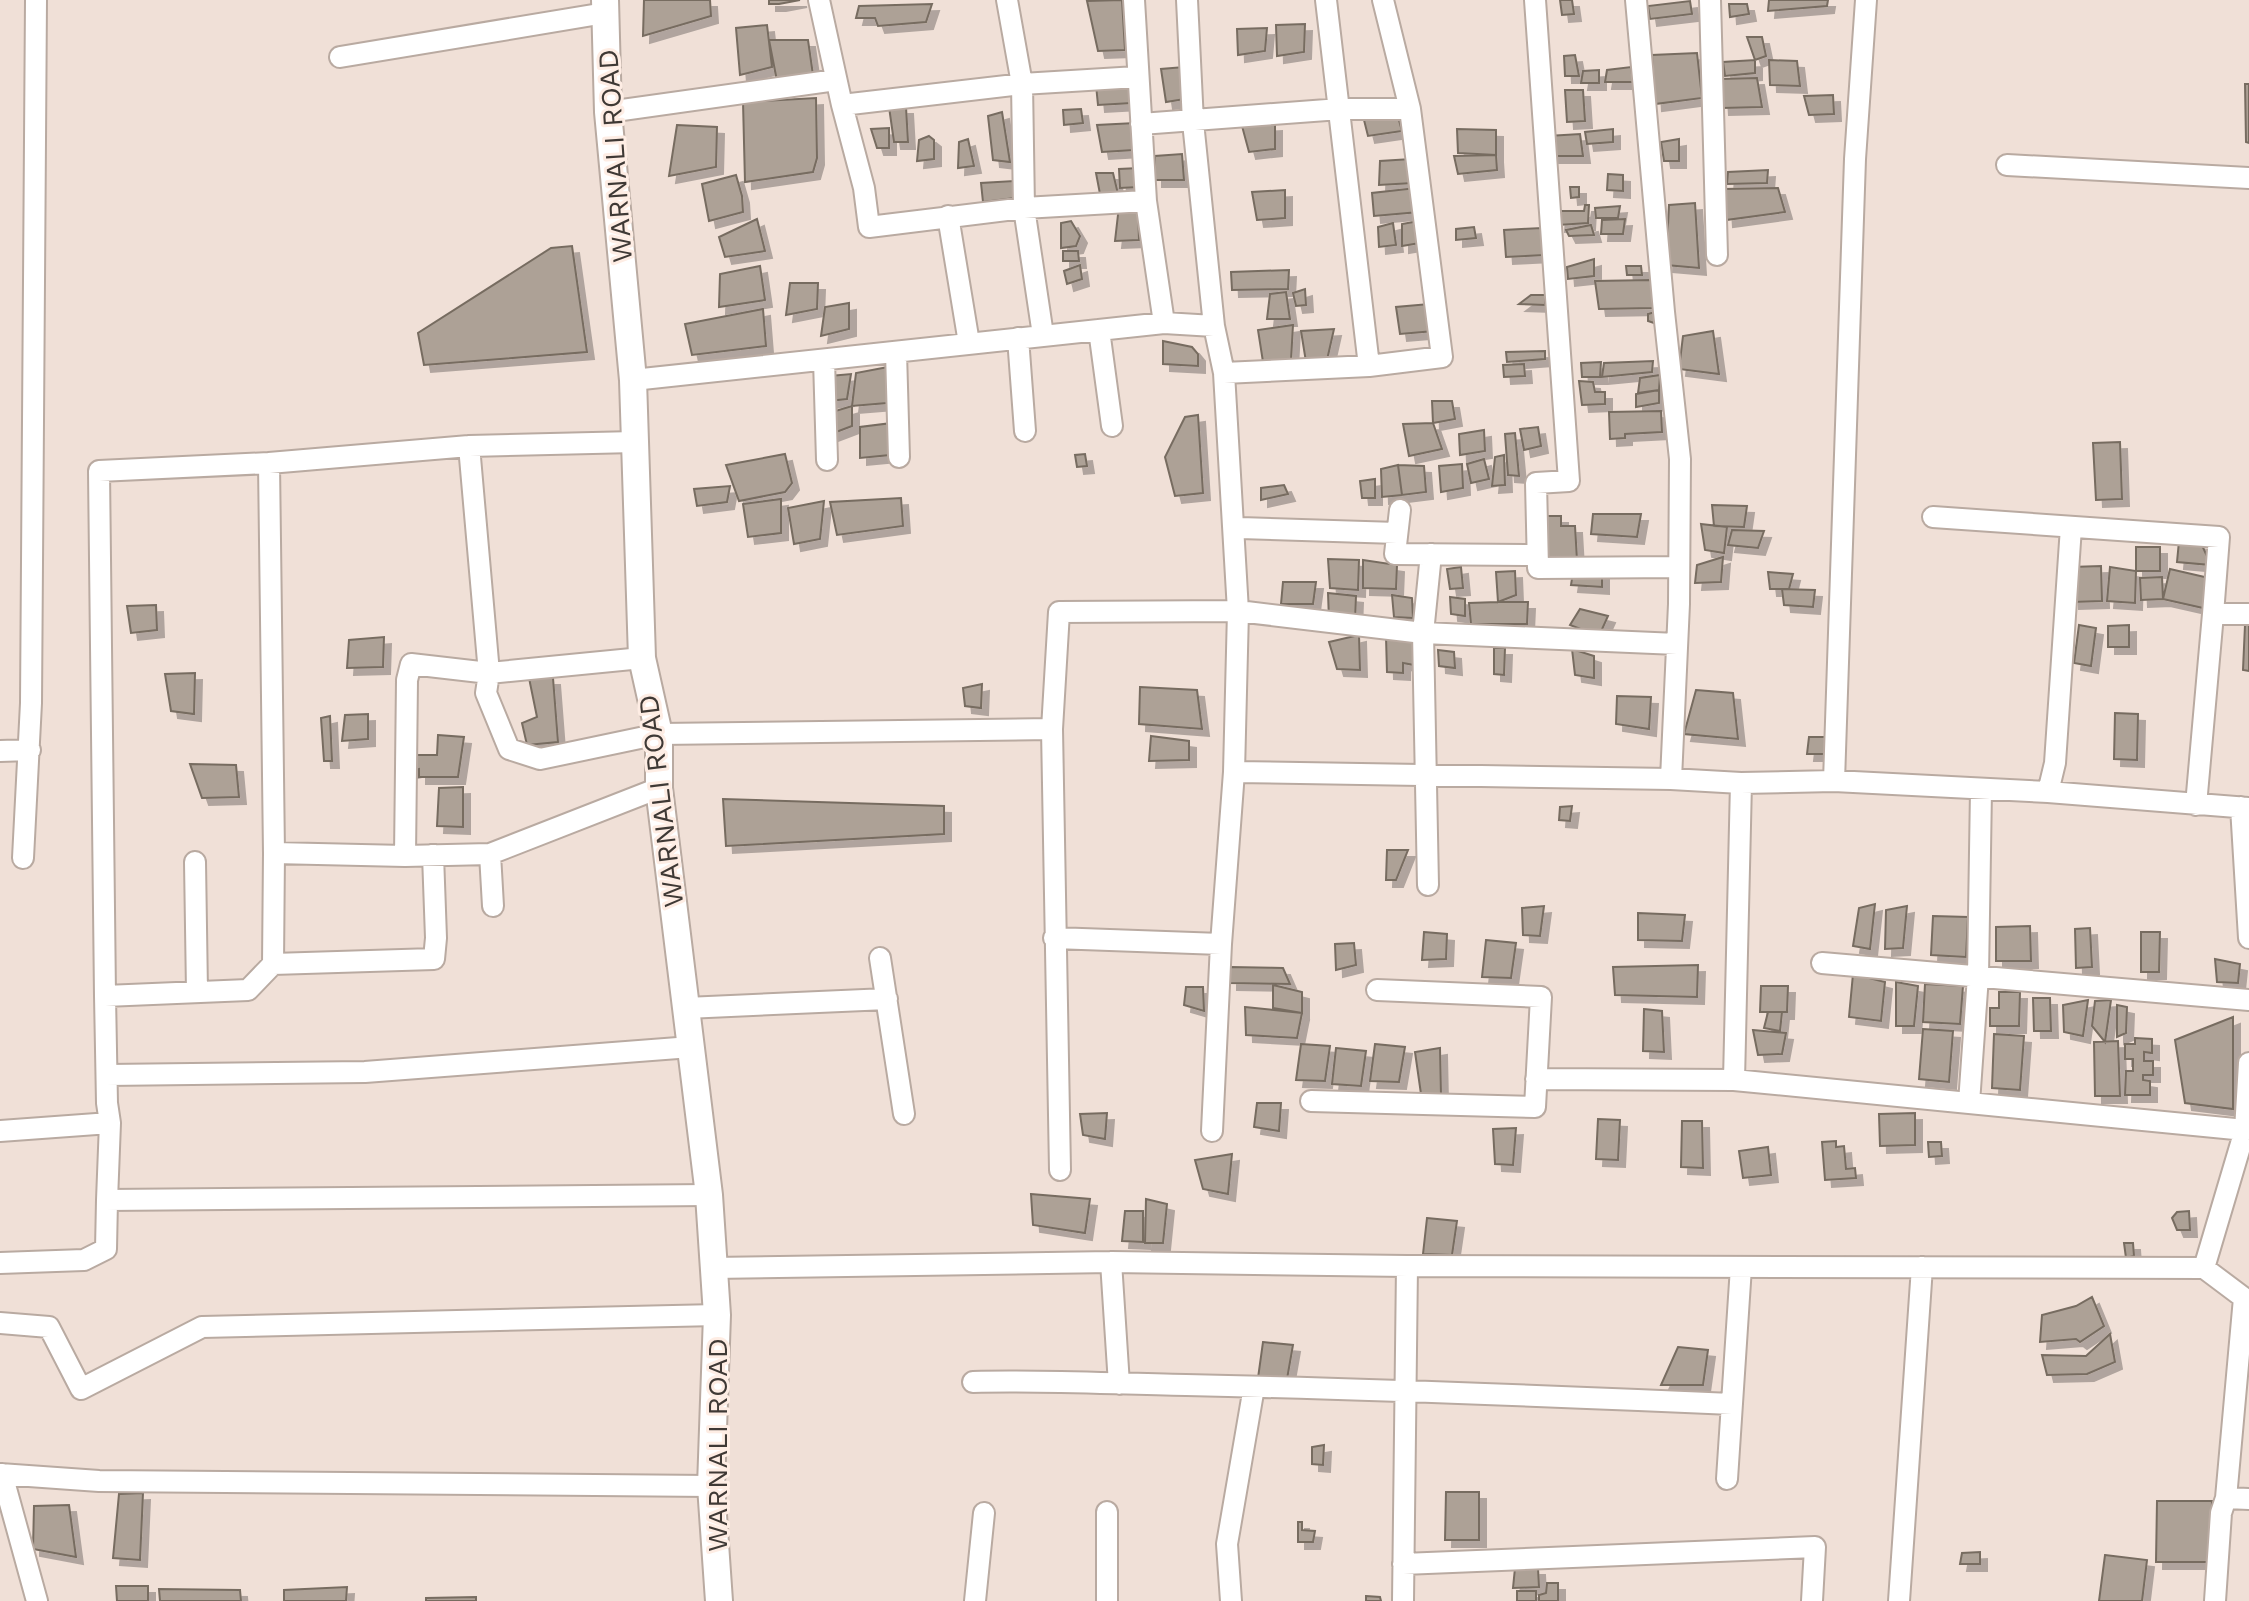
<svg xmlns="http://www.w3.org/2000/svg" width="2249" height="1601" font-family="'Work Sans',sans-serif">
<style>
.building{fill:#ada196;stroke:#776c61;stroke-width:2;filter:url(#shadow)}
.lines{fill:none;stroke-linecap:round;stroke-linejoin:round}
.minor-casing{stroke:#b9aaa1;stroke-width:24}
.major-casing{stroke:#b9aaa1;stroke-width:30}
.minor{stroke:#fff;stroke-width:20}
.major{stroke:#fff;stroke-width:26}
.labels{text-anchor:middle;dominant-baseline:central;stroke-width:6;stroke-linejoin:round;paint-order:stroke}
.street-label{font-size:28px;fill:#3f3935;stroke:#feede4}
</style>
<defs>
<filter id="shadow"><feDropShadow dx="7" dy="7" stdDeviation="0" flood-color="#0004"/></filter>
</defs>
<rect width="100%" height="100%" fill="#f0e0d7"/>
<path class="building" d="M644,0H710L711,16L643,36Z
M769,0H800L779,4H769Z
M1122,0L1125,50L1098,51L1087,1Z
M1560,0H1572L1574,14L1562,15Z
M1769,0H1828L1827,6L1768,11Z
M1690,1L1692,14L1650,19L1648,6Z
M932,4L926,22L878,26L875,18H856L859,6Z
M1729,4H1747L1749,14L1730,17Z
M1305,24L1304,52L1277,56L1276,25Z
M767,25L772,67L740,75L736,28Z
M1267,28L1265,51L1238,55L1237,29Z
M1747,37H1762L1766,56L1755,60Z
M769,40H808L813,75L777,81Z
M1697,53L1702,98L1655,104L1652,55Z
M1575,55L1579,76H1565L1564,56Z
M1755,60V73L1725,76L1723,62Z
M1769,60L1797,61L1800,86L1770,85Z
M1184,67L1185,99L1166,102L1161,69Z
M1631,67L1633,82H1605L1607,70Z
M1599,70V83H1581L1583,71Z
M1757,78L1762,107L1722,108L1720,79Z
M1131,81L1132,103L1098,105L1096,85Z
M2245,84H2249V143L2246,142Z
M1565,90H1583L1585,121L1567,122Z
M1833,95L1834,114L1809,115L1804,96Z
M816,98L817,158L813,172L745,182L743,102Z
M889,107H906L908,142H894Z
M1081,109L1083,123L1064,125L1063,110Z
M1002,112L1010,162L993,160L988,116Z
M1397,113L1402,131L1368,136L1363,116Z
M1135,123L1134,150L1102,152L1097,125Z
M1275,124V149L1249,152L1242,126Z
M677,125L717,127L716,167L669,176Z
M889,128V148H877L871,129Z
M1457,129L1496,130V155L1458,153Z
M1613,129V142L1587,144L1585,132Z
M1580,134L1583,156H1549L1548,136Z
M929,136L934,140V159L917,161L919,140Z
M968,139L974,166L958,168L959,142Z
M1679,139V161H1664L1661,142Z
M1182,154L1184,180H1155V156Z
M1496,155L1497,170L1458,174L1454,156Z
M1411,159L1413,183L1379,185L1380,161Z
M1139,168V187L1120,188L1119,169Z
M1768,170L1767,183L1727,184L1728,172Z
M1096,173H1113L1118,194H1100Z
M1608,174L1623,175V191L1607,190Z
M736,175L742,196L743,212L709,221L702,184Z
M1014,181L1015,198L983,202L981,183Z
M1570,187H1579V197L1571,198Z
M1416,188L1419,212L1374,216L1372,193Z
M1778,188L1785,212L1726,220L1724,189Z
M1285,190V218L1257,220L1252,192Z
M1695,203L1699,268L1666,265L1669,205Z
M1585,205H1589L1588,223L1558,225L1559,211H1584Z
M1119,206H1138L1139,240L1115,241Z
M1620,206L1618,218H1596L1595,208Z
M757,219L765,251L725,257L719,237Z
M1625,219L1623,234H1601L1602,220Z
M1071,221L1080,236L1076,246L1061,248V223Z
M1419,221L1420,243L1402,246V224Z
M1393,223L1396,245L1379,247L1378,227Z
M1591,225L1594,235L1569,236L1566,230Z
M1474,227L1476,238L1456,240V229Z
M1542,228L1544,255L1506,257L1504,230Z
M572,246L587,352L424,365L418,333L551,248Z
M1063,251H1078L1079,261H1063Z
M1594,259V276L1568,279L1567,267Z
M1080,265L1082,279L1067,284L1064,271Z
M760,266L765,300L719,307L720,274Z
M1626,266H1641L1642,275H1627Z
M1289,270L1288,289L1232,290L1231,272Z
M1651,280L1653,308L1599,309L1595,281Z
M790,283H818L817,309L786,315Z
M1305,289L1306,305L1296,306L1293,293Z
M1286,292L1290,319H1267L1270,294Z
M1531,295H1545V305L1519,304Z
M849,303V329L821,336L825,307Z
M1429,304L1434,331L1400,334L1396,307Z
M763,309L766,346L692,355L685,324Z
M1658,311L1660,325L1648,321V314Z
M1293,325L1291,360L1263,362L1258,330Z
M1334,329L1327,360L1306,362L1301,331Z
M1713,331L1719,374L1679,369L1683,336Z
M1163,341L1192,347L1198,354V366L1163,364Z
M1545,351V359L1507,362L1506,352Z
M1653,361L1652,372L1602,377L1604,363Z
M1601,362L1600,377H1582L1581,363Z
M1524,364L1525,376L1504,377L1503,365Z
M888,367L887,403L852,406L856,373Z
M851,374L847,399L829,401L830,376Z
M1660,375L1659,390L1638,393L1640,378Z
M1579,381L1593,382L1595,392H1605V404L1582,405Z
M1659,390V403L1636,407V394Z
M1432,401H1452L1455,419L1433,423Z
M852,406V426L831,434L832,412Z
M1661,411L1662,432L1625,434V438L1610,439L1609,412Z
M1198,415L1203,493L1175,496L1165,457L1185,417Z
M892,423L890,455L860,458V427Z
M1433,423L1442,449L1409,456L1403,424Z
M1538,427L1541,446L1524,450L1520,429Z
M1484,430L1485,451L1460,455L1459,434Z
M1515,433L1519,476L1508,475L1505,434Z
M2120,442L2122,499L2096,500L2093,443Z
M785,454L792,483L785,492L739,501L726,465Z
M1085,454L1087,466L1077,467L1075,455Z
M1504,455L1505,485L1492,486L1495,457Z
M1484,459L1489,479L1471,483L1467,464Z
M1462,464L1463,488L1441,492L1439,466Z
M1398,465L1424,466L1426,492L1402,495Z
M1398,465L1402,495L1382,497L1381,469Z
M1375,479V498H1362L1360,481Z
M1284,485L1288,494L1261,500V488Z
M730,486L727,502L697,506L694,489Z
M901,498L903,526L837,535L830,502Z
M781,499V533L748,537L743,504Z
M824,501L820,539L794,544L788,508Z
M1712,505L1747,506L1744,527L1714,526Z
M1593,514H1641L1637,537L1591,534Z
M1546,516H1561V526H1575L1577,560L1548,557Z
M1701,524L1727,527L1724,553L1705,550Z
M1732,530L1764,531L1758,548L1728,545Z
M2179,541L2201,543L2211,565L2177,562Z
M2136,547H2160V571H2136Z
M1723,557L1721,582L1695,583L1697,565Z
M1328,559L1359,560L1358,590L1330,588Z
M1363,560L1397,565L1396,589L1363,588Z
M2101,566L2102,601L2072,602L2071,567Z
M1461,567L1463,588L1450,589L1447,569Z
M2110,567L2136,571L2135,603L2107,601Z
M2170,569L2209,578L2203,608L2163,599Z
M1515,571L1516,595L1498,602L1496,572Z
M1573,572L1602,573V587L1571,585Z
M1768,572L1793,574L1789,589H1770Z
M2162,577L2163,599L2141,600L2140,578Z
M1283,582H1316L1313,604H1281Z
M1782,589L1815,590L1813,607L1784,605Z
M1328,593L1356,596L1355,621L1329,620Z
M1392,595L1412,598L1413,618L1394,617Z
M1450,597L1465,599V616L1451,614Z
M1498,602H1528L1527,624H1471L1469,603Z
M156,605L157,630L131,633L127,606Z
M1580,609L1608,616L1599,636L1570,625Z
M2079,625L2096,628L2091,666L2074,663Z
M2129,625V647H2108V626Z
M2245,625H2249V671L2243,670Z
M1359,635L1360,670L1337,669L1329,642Z
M384,637L383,667L347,668L349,640Z
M1386,637H1414V665L1403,663V673L1387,672Z
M1494,648H1505L1504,675L1494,674Z
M1572,649L1594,656V678L1575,675Z
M1438,650L1454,652L1455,668L1439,666Z
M195,673L194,714L171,711L165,674Z
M529,678H553L558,742L527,745L522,723L537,717Z
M982,684L981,708L965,706L963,688Z
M1140,687L1197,690L1202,729L1139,724Z
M1696,690L1733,693L1738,739L1684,734Z
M1617,696L1651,697L1649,729L1616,724Z
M2115,713L2138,714L2137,760L2114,759Z
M368,714V739L342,741L345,715Z
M330,716L332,761H324L321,718Z
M438,735L464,737L458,777H419V769L411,771L412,755H437Z
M1151,736L1189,741V760L1149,761Z
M1809,737H1827L1830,754H1807Z
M190,764L236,765L239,797L202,798Z
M463,787V827L437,826L439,788Z
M723,799L944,806V834L726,846Z
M1572,806L1570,821L1559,820L1560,807Z
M1387,850H1408L1396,880H1386Z
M1875,904L1870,949L1853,946L1859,908Z
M1544,906L1540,936L1523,935L1522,908Z
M1907,906L1903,948L1885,949L1886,910Z
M1638,913L1685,915L1682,941L1638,940Z
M1933,916L1968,917L1966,957L1931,955Z
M2030,926L2031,961H1996V927Z
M2090,928L2092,967L2076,968L2075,929Z
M1424,932L1447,934L1446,959L1422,960Z
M2141,932H2160L2159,972H2141Z
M1486,940L1516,943L1511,978L1482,977Z
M1354,943L1356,965L1336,970L1335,944Z
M2215,959L2240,964L2238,983L2217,982Z
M1698,965L1697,997L1615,995L1613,967Z
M1230,967L1283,968L1290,984L1230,983Z
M1853,974L1885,982L1881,1021L1849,1017Z
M1896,982L1918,986L1914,1026H1896Z
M1925,984L1963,986L1960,1024L1923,1022Z
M1273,985L1302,992V1013L1273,1008Z
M1761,986H1788L1787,1012H1760Z
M1186,987H1203L1204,1011L1184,1005Z
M1999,992H2020L2019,1026H1990V1008H1999Z
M2033,998H2050L2051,1031H2034Z
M2088,1000L2083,1036L2064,1032L2063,1005Z
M2111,1000L2105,1042L2092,1026L2095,1001Z
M2117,1005L2127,1007L2126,1033L2117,1037Z
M1245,1007L1302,1013L1297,1038L1246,1035Z
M1644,1009L1662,1011L1664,1052L1643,1051Z
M1768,1012H1782L1780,1031L1764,1028Z
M2233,1017V1109L2185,1103L2175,1040Z
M1923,1029L1953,1031L1949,1082L1919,1079Z
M1753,1030L1786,1033L1782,1054L1758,1055Z
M1994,1034L2024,1036L2020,1090L1992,1088Z
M2135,1038L2152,1039V1053L2144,1052V1061H2153V1075H2143V1080L2150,1081V1095H2125L2126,1071H2133V1059H2125V1044H2135Z
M2118,1041L2120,1096H2095L2094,1042Z
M1301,1044L1330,1046L1325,1081L1296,1080Z
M1375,1044L1405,1047L1399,1082L1370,1081Z
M1336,1048L1366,1051L1361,1086L1332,1084Z
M1440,1048L1441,1095L1421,1094L1415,1052Z
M1257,1103H1281L1279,1131L1254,1127Z
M1107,1113L1105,1139L1083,1135L1080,1114Z
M1915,1113V1145L1880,1146L1879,1114Z
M1598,1119L1620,1120L1618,1160L1596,1159Z
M1682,1121H1702L1703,1168L1681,1167Z
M1516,1128L1513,1165L1495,1164L1493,1129Z
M1836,1141V1147L1844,1146L1846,1169L1855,1168L1856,1178L1825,1180L1822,1142Z
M1928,1142H1941L1942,1156L1929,1157Z
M1768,1147L1771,1175L1743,1178L1739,1151Z
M1232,1154L1228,1194L1203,1189L1195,1160Z
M1031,1194L1090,1199L1085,1233L1033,1225Z
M1146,1199L1167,1204L1163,1243H1145Z
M1125,1211H1143V1242L1122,1241Z
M2189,1211L2190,1230H2177L2172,1218L2177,1212Z
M1427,1218L1457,1221L1452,1255L1423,1254Z
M2124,1243H2133L2134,1256L2126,1258Z
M2092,1297L2104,1326L2080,1342L2076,1339L2040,1342L2042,1315L2076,1306Z
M2110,1334L2115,1362L2087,1374L2047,1375L2042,1355L2086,1356Z
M1263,1342L1293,1345L1287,1379L1258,1378Z
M1678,1347L1708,1350L1703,1385H1661Z
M1324,1445L1323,1465L1312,1464V1447Z
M1446,1492H1479V1540H1445Z
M143,1493L140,1560L113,1558L119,1494Z
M2157,1501H2212L2211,1562H2156Z
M69,1505L76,1557L33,1549L34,1506Z
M1298,1522H1302V1530L1315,1531L1313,1542H1298Z
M1980,1552V1564H1960L1962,1553Z
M2105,1555L2147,1560L2142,1601H2099Z
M1515,1568H1538L1539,1587L1513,1588Z
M1547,1583H1558V1601H1539V1595L1546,1593Z
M116,1586H148V1601H117Z
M347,1587L346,1601H284V1590Z
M159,1589L240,1590L241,1601H160Z
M1517,1591H1536V1601H1517Z
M1366,1596L1380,1597L1381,1601H1366Z
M476,1597V1601H426V1598Z"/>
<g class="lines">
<defs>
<path id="minor" d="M819,0L842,105L1022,84L1024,208L1043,335
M1007,0L1022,84L1137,77
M1134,0L1146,201L1164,323
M1187,0L1193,122L1214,326
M1326,0L1369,366
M1535,0L1569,481L1536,483L1538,568L1679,567
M1636,0L1664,312L1680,459L1679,604L1671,779
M1710,0L1717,255
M340,57L605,13
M842,105L864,188L869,227L1024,208L1146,201
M608,112L836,80
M1141,124L1340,109H1410L1383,0
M2007,165L2249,178
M948,216L969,343
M1099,330L1112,426
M1018,338L1025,431
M896,352L899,457
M824,360L827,460
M633,380L1164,323L1214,326L1224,373L1369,366L1442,357L1410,109
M635,442L469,446L269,463L274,853L405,856L490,854L659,788
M269,463L99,471L105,996L107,1103L110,1123L107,1200L709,1195
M1400,510L1395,554L1537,555
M1933,517L2219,537L2213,614H2249
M1240,528L1397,533
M642,658L489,673L486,693L509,749L540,759L659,734L1052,729
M0,751L30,750
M1234,772L1671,779L1741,783L1834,781L2048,792L2249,808
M1834,781L1855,159L1866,0
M2048,792L2055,763L2071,527
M2196,805L2213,614
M2241,807L2249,938
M490,854L493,906
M405,856L407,680L411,664L489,673L469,446
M23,858L31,703L36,0
M195,862L197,992
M1428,885L1423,633L1431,554
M1054,938L1221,944L1234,772L1238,611L1224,373
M880,958L904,1114
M1822,963L2249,1000
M273,964L274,853
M105,996L248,990L273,964L434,959L436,938L433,855
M686,1008L887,999
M107,1075L365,1072L691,1047
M1536,1079L1734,1080L2245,1130L2249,1063
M1734,1080L1741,783
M1311,1101L1535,1107L1541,997L1377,990
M1969,1103L1978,976L1981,790
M0,1131L110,1123
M1212,1131L1221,944
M1060,1170L1052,729L1059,612L1238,611L1423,633L1677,644
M1111,1262L1119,1384
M0,1263L84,1260L106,1249L107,1200
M712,1268L1111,1262L1407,1266L2204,1268L2245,1130
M2204,1268L2244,1298L2226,1498L2221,1513L2215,1601
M0,1323L49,1327L81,1389L202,1327L717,1315
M973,1382C1044,1380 1115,1384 1186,1385C1368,1389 1550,1396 1732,1404
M0,1474L99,1481L711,1486
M2,1474L37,1601
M1727,1479L1741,1267
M2226,1498L2249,1499
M1403,1564L1815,1547L1812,1601
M975,1601L984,1513
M1107,1601V1512
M1231,1601L1227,1544L1254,1387
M1403,1601L1407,1266
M1899,1601L1922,1267"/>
<path id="major" d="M605,0L608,112L633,380L642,658L659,734V788L709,1195L717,1315L711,1486L719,1601"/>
</defs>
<use href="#minor" class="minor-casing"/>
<use href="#major" class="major-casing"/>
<use href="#minor" class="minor"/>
<use href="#major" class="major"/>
</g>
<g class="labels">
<g class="street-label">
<text transform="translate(615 156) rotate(-94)">WARNALI ROAD</text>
<text transform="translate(661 801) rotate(-97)">WARNALI ROAD</text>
<text transform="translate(717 1445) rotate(-90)">WARNALI ROAD</text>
</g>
</g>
</svg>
